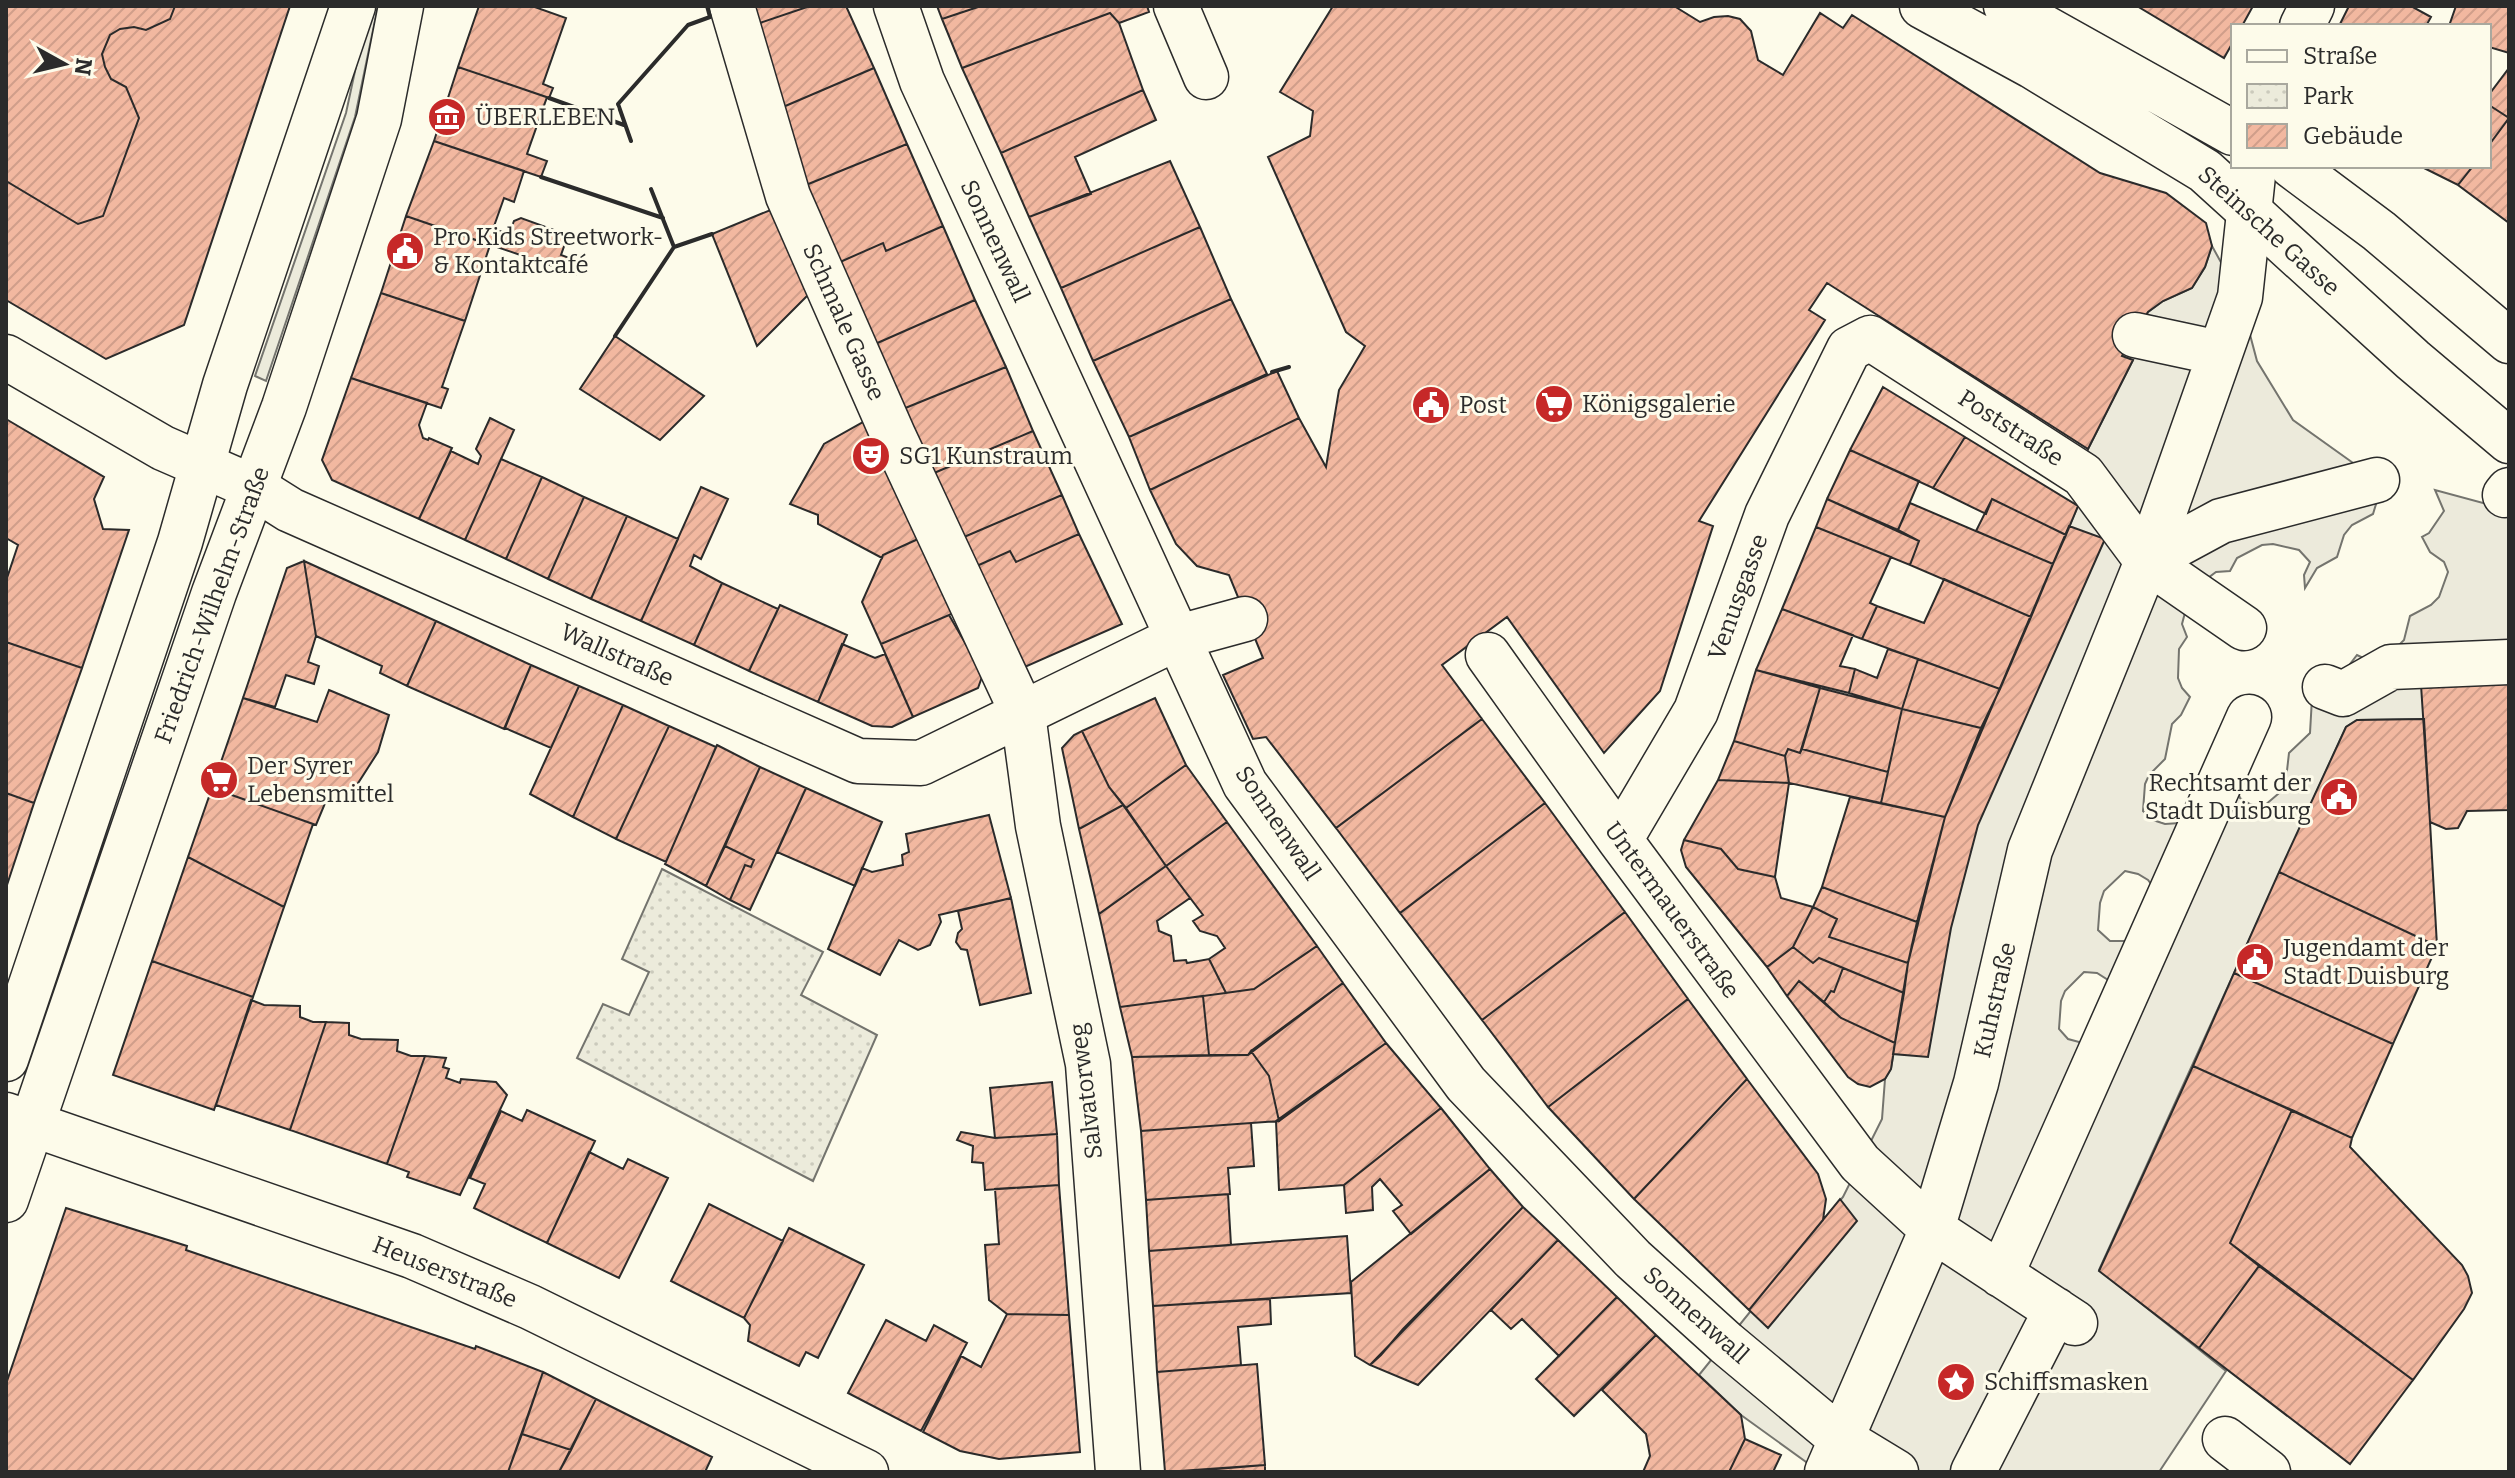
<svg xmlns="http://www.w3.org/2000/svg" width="2515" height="1478" font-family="Bitter,serif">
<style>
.grass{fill:#ecebdb;stroke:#74746e;stroke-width:2}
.park{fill:url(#park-dots);stroke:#74746e;stroke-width:2}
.parking{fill:#eceadb;stroke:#74746e;stroke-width:2;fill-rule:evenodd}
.building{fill:url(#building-hatch);stroke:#2b2b2b;stroke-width:2}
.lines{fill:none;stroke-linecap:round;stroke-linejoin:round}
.street-casing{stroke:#2b2b2b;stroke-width:47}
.secondary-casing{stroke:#2b2b2b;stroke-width:47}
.street{stroke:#fdfbea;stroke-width:44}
.secondary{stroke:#fdfbea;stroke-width:44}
.wall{stroke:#2b2b2b;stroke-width:4}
.labels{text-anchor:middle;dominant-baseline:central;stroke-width:6;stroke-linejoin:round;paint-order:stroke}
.poi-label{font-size:24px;fill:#2b2b2b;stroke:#fdfbea;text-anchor:start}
.street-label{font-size:24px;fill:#2b2b2b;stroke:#fdfbea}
</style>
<defs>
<pattern id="park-dots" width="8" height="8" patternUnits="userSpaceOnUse" patternTransform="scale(2)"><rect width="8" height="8" fill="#ecebdb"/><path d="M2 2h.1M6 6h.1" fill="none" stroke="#cbcabc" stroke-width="1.8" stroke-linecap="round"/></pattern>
<pattern id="building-hatch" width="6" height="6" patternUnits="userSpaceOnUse" patternTransform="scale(2)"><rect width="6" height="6" fill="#f2b8a0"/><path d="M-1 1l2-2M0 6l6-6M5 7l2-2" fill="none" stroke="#d09e8a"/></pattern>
</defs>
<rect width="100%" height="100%" fill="#fdfbea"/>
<path class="grass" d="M369,6H378L355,117L266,381L255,376L346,113Z"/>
<path class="park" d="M662,869L823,952L801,995L877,1035L813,1181L577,1058L603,1004L629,1015L649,972L622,959Z"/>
<path class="parking" d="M2212,246L2240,297L2257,361L2293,420L2377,480L2380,491L2373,514L2352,525L2344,535L2337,557L2317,568L2305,588L2304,575L2310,562L2299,550L2273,544L2262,545L2237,558L2230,571L2216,572L2204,581L2186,609L2182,624L2187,637L2179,649L2178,678L2182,688L2190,697L2181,715L2172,724L2165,759L2149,775L2145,784L2143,811L2153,820L2165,824L2195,822L2233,777L2240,798L2250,804L2264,806L2285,788L2289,753L2310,733L2312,698L2340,677L2357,655L2372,662L2396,648L2404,640L2410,616L2431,605L2439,597L2448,572L2444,562L2430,552L2422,537L2429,533L2444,511L2435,490L2509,510V683L2424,719L2357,720L2346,727L2099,1270L2226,1371L2159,1472H1820L1741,1415L1699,1375L1843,1197L1882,1119L1885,1079L1891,1069L1908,963L1945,817L2078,506L2088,449L2133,360L2122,356L2148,312L2163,301L2192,288L2205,267ZM2125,871L2138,874L2148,880L2167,905L2150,941H2110L2098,930L2100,903L2104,891ZM2084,972L2097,973L2108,980L2126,1004L2110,1042H2079L2068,1039L2059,1029L2061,1001L2065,991Z"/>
<path class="building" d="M6,6H175L170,19L146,30L134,27L120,29L110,35L102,54L105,67L111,79L126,87L139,118L103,216L78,224L6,181Z
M175,6H290L184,325L106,359L6,300V181L78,224L103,216L139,118L126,87L111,79L105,67L102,54L110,35L120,29L134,27L146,30L170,19Z
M479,6H532L566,18L543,84L553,88L549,98L458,67Z
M747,6H810L751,26Z
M810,6H846L874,68L776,110L751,26Z
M937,6H981L942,19Z
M981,6H1147L1149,12L1119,23L1110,13L962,68L942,19Z
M1333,6H1674L1700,22L1714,17L1728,16L1740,19L1751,31L1758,60L1783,75L1820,13L1843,28L1852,15L2100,173L2166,193L2206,223L2212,246L2205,267L2192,288L2163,301L2148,312L2122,356L2133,360L2088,449L1827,283L1809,310L1825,320L1699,521L1713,526L1660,691L1604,753L1507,617L1442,665L1482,719L1336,828L1266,737L1253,739L1223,675L1263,658L1229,575L1197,566L1176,544L1150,490L1299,418L1326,467L1339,390L1365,346L1346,332L1268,157L1310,136L1313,111L1280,92Z
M2137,6H2253L2242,26H2233V42L2224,58Z
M2349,6H2411L2431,17L2426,26H2339Z
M2456,6H2509V53L2489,47V26H2449Z
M1110,13L1119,23L1143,90L1001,153L962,68Z
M458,67L547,97L527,154L547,161L541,177L434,141Z
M874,68L907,144L801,187L776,110Z
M2509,68V118L2489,105L2491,92Z
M1143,90L1156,120L1075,157L1091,194L1029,217L1001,153Z
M2489,105L2509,118L2489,145Z
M2509,118V223L2458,185L2473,166H2489V145Z
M434,141L524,171L514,202L504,198L493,229L509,234L514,221L521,218L568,235L561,255L580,262L576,274L406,216Z
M907,144L943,226L886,251L883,243L831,266L801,187Z
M1170,161L1200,227L1061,288L1029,217Z
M2420,166H2473L2458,185Z
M773,209L808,295L757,346L712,234Z
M406,216L490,245L465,321L381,293Z
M943,226L975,300L866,348L831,266L883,243L886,251Z
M1200,227L1231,299L1093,361L1061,288Z
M381,293L465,321L442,387L448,389L441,408L351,378Z
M1231,299L1267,374L1129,437L1093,361Z
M975,300L1006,367L898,411L866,348Z
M615,336L704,396L660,440L580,389Z
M1006,367L1033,431L927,476L898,411Z
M1277,371L1299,418L1150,490L1129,437Z
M351,378L427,403L419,425L423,438L428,440L429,438L452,448L419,519L332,480L322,460Z
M1883,387L1965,437L1933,488L1850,450Z
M490,418L514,430L465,540L419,519L451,451L478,464L481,456L476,449Z
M6,419L104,477L94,499L103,529L129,530L82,668L6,642V581L18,545L6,538Z
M865,421L918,539L883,555L882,558L818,524V515L790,504L824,444Z
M1033,431L1062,495L957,540L927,476Z
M1965,437L2078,506L2066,535L1992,499L1986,514L1933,488Z
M1850,450L1919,481L1898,530L1827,499Z
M501,459L542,477L506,559L465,540Z
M542,477L584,497L548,579L506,559Z
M701,487L728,499L701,559L694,555L690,566L722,583L694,645L641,621Z
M1062,495L1079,534L1016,562L1010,551L970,569L957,540Z
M584,497L627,516L591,599L548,579Z
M1827,499L1919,541L1910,565L1816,527Z
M1992,499L2066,535L2053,564L1976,531Z
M1910,503L2053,564L2031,617L1910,565L1919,541L1898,530Z
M627,516L678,539L641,621L591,599Z
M2069,526L2105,539L1978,825L1951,928L1928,1057L1893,1054L1908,963L1945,817Z
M1816,527L1891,557L1870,603L1877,606L1862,639L1782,609Z
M1079,534L1122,624L1018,670L970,569L1010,551L1016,562Z
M918,539L954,613L881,644L862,602L883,555Z
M304,561L436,621L407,686L380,673L382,666L316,636Z
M304,561L316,636L308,662L319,666L314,684L286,675L275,707L243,698L287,568Z
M1944,579L2031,617L2000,689L1862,639L1877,606L1924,623Z
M722,583L778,609L749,671L694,645Z
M780,605L847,635L818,702L749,671Z
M1782,609L1853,635L1840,666L1855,669L1849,693L1756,670Z
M949,615L983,674L978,688L913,717L881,644Z
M436,621L531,665L504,729L407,686Z
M6,642L82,668L34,803L6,793Z
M842,644L875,658L885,654L913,717L892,727L872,726L818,702Z
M1888,649L1918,659L1902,709L1849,693L1855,669L1877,678Z
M1918,659L2000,689L1981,728L1902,709Z
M531,665L579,686L551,748L505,728Z
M1756,670L1820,688L1800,753L1788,749L1785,756L1734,741Z
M2509,683V810L2467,811L2458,828L2446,829L2430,822L2421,685Z
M579,686L623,705L573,817L530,794Z
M1820,688L1902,709L1888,772L1802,749Z
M329,690L389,715L378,752L346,802L328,796L316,825L212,788L243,698L317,722Z
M1155,698L1186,765L1126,808L1109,787L1082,731Z
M623,705L669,726L616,839L573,817Z
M1902,709L1981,728L1945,817L1881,803Z
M1482,719L1545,803L1400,913L1336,828Z
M2424,719L2430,822L2437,946L2279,872L2346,727L2357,720Z
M669,726L716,747L666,862L616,839Z
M1082,731L1109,787L1123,805L1079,829L1062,748L1074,735Z
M1734,741L1785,756L1789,783L1718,780Z
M717,745L760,767L706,886L665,864Z
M1788,749L1800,753L1802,749L1888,772L1881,803L1789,783L1785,756Z
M1186,765L1227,822L1166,866L1126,808Z
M760,767L806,788L750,910L730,900L745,865L751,867L754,860L725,846Z
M1718,780L1789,783L1775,877L1738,869L1721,849L1684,840Z
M212,788L313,824L284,907L188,857Z
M806,788L882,822L855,886L777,852Z
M6,793L34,803L6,888Z
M1850,797L1945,817L1917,922L1822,887Z
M1545,803L1625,912L1482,1020L1400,913Z
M1123,805L1166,866L1099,914L1079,829Z
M989,815L1011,898L939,915L941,922L930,945L918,950L899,940L880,975L828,949L862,868L872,872L903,865L902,855L909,852L906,834Z
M1227,822L1317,946L1254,989L1226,993L1209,959L1225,948L1217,936L1200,931L1193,921L1203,915L1166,866Z
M1684,840L1721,849L1738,869L1775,877L1781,898L1813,907L1793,947L1767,967L1686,867L1681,850Z
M725,846L754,860L751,867L745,865L730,900L706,886Z
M188,857L284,907L253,997L152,961Z
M1166,866L1190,898L1157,921L1159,931L1171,936L1174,961L1186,960L1187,963L1209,959L1226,993L1120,1007L1099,914Z
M2279,872L2437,946L2393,1044L2234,973Z
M1822,887L1917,922L1908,963L1829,937L1837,919L1813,907Z
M1011,898L1031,993L980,1005L967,950L961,949L956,942L958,933L962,929L958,911Z
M1813,907L1837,919L1829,937L1908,963L1904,993L1819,958L1813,963L1793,947Z
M1625,912L1688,999L1548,1107L1482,1020Z
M1317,946L1343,983L1248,1055H1209L1203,996L1254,989Z
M1793,947L1813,963L1819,958L1843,968L1834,992L1831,991L1824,1002L1799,981L1787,996L1767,967Z
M152,961L253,997L214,1110L113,1075Z
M1843,968L1904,993L1895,1043L1841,1018L1824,1002L1831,991L1834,992Z
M2234,973L2393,1044L2352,1138L2193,1066Z
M1799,981L1841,1018L1895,1043L1891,1069L1885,1079L1870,1087L1858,1084L1848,1077L1787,996Z
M1343,983L1386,1043L1279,1121L1269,1076L1251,1051Z
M1203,996L1209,1055L1132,1057L1120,1007Z
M1688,999L1747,1079L1634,1199L1548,1107Z
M251,1000L264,1005L300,1006V1017L313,1022H326L290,1130L216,1105Z
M326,1022L349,1023V1035L361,1039L398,1040L397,1051L411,1056H425L387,1164L290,1130Z
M1386,1043L1441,1108L1344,1185L1279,1190L1276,1121Z
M1251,1051L1269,1076L1279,1121L1141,1131L1132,1057L1248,1055Z
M425,1056L446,1058L443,1067L449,1069L446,1078L460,1083L461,1079L496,1082L507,1095L460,1195L407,1177L409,1172L387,1164Z
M2193,1066L2292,1110L2230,1243L2259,1266L2199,1348L2099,1271Z
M1747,1079L1818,1174L1826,1199L1823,1220L1749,1310L1634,1199Z
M1052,1082L1057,1134L995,1138L990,1088Z
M1441,1108L1490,1169L1411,1234L1393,1211L1402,1205L1380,1179L1372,1187L1373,1210L1346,1213L1344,1185Z
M527,1110L595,1141L547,1243L474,1208L485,1184L470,1178L501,1111L522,1121Z
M2292,1110L2352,1138L2350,1147L2462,1265L2468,1276L2472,1293L2464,1309L2413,1380L2230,1243Z
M1251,1123L1254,1166L1228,1168L1230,1194L1146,1200L1141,1131Z
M961,1132L995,1138L1057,1134L1059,1185L985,1190L983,1163L972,1162L973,1146L957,1140Z
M589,1152L623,1169L628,1159L668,1178L619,1278L547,1243Z
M1490,1169L1523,1207L1403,1329L1381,1355L1370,1365L1355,1356L1351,1282Z
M1059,1185L1069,1315L1007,1314L989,1300L985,1245L999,1244L995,1189Z
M1228,1194L1231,1245L1149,1251L1146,1200Z
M1840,1199L1857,1221L1768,1328L1749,1310Z
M709,1204L783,1241L744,1318L671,1281Z
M1523,1207L1558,1240L1418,1385L1370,1365Z
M66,1208L187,1246L186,1250L475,1349L476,1346L543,1372L508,1472H6V1384Z
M789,1228L864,1265L818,1358L806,1352L799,1366L748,1341L750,1325L744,1318Z
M1347,1236L1351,1293L1153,1306L1149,1251Z
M1558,1240L1617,1297L1559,1356L1522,1319L1511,1329L1491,1310Z
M2259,1266L2413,1380L2350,1464L2199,1348Z
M1617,1297L1656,1335L1574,1416L1536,1379Z
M1270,1299L1271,1324L1238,1327L1241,1365L1157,1372L1153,1306Z
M1007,1314L1069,1315L1080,1452L999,1459L960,1451L923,1432L961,1356L981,1367Z
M886,1320L926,1341L934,1325L967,1343L921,1431L848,1393Z
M1656,1335L1741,1415L1745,1439L1729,1472H1643L1650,1456L1646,1434L1602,1390Z
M1257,1364L1265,1465L1165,1472L1157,1372Z
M543,1372L596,1399L571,1450L522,1434Z
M596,1399L712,1457L705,1472H559Z
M522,1434L571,1450L559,1472H508Z
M1745,1439L1781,1455L1773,1472H1729Z
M1265,1465V1472H1180Z"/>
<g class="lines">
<defs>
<path id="street" d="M732,6L788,196L893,435L1023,714L1038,826L1088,1064L1118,1472
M896,6L922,81L1245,784L1466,1084L1633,1259L1726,1343L1840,1438L1896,1472
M1176,6L1206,77
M2302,26L2312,6
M2135,335L2219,353
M6,357L163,448L255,488L290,510L858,761L921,763L1179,637L1245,619
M2505,495L2509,490
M2147,561L2221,521L2377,480
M1488,655L1620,840L1860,1163L1932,1229L2075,1323
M2325,687L2343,694L2391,667L2509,662
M1620,840L1696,711L1767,515L1849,349L1870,338L2083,475L2147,561L2244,628
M6,1115L412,1256L530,1307L866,1472
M2001,1275L2249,717
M2225,1439L2268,1472
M1827,1472L1932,1229L1976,1083L2030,850L2147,561L2240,297L2254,166
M1973,1472L2056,1310"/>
<path id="secondary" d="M1922,6L2032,66L2205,171L2413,360L2509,441
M2006,6L2233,133
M2292,166L2379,231L2509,341
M6,1059L180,542L225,385L353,6
M6,1200L214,593L284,407L379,119L401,6"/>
</defs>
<use href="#street" class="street-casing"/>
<use href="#secondary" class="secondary-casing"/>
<use href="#street" class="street"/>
<use href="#secondary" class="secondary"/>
<path class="wall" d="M549,98L624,125
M631,141L618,104L688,25L710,17L707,6
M541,177L663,218
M651,189L674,247
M615,336L674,247L712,234
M1272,372L1289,367"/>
</g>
<defs>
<symbol id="museum-disc" viewBox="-11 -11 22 22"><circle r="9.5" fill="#c62828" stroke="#fdfbea"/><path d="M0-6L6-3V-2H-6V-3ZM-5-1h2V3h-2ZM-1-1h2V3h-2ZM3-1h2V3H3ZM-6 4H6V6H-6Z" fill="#fff"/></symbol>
<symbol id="civic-disc" viewBox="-11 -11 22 22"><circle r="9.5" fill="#c62828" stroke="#fdfbea"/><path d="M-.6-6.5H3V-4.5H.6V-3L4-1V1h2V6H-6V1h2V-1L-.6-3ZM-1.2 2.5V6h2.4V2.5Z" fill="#fff"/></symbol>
<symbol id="supermarket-disc" viewBox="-11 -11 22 22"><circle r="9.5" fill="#c62828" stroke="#fdfbea"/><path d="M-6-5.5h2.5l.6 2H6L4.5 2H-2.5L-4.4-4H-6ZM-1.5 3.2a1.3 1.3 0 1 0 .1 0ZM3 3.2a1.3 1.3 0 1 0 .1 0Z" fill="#fff"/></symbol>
<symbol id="theatre-disc" viewBox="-11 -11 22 22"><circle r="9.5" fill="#c62828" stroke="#fdfbea"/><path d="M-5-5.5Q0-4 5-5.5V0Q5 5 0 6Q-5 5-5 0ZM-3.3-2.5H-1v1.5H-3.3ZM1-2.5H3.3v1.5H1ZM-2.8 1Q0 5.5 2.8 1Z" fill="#fff"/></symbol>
<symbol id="sight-disc" viewBox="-11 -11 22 22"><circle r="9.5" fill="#c62828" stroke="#fdfbea"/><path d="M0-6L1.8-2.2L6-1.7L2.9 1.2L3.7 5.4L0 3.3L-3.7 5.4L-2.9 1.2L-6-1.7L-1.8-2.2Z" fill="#fff"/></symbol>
</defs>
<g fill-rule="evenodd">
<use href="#museum-disc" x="425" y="95" width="44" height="44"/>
<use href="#civic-disc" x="383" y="229" width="44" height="44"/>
<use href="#supermarket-disc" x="1532" y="382" width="44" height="44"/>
<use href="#civic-disc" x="1409" y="383" width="44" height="44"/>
<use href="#theatre-disc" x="849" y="434" width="44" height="44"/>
<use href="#supermarket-disc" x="197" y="758" width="44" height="44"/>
<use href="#civic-disc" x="2317" y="775" width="44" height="44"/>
<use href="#civic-disc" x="2233" y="940" width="44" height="44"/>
<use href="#sight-disc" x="1934" y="1360" width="44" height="44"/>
</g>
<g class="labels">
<g class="poi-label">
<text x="475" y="117">ÜBERLEBEN</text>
<text x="433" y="237">Pro Kids Streetwork-<tspan x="433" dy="28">&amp; Kontaktcafé</tspan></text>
<text x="1582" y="404">Königsgalerie</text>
<text x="1459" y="405">Post</text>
<text x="899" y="456">SG1 Kunstraum</text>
<text x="247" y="766">Der Syrer<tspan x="247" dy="28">Lebensmittel</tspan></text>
<text x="2311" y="783" text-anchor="end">Rechtsamt der<tspan x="2311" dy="28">Stadt Duisburg</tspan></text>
<text x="2283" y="948">Jugendamt der<tspan x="2283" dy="28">Stadt Duisburg</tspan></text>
<text x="1984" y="1382">Schiffsmasken</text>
</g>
<g class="street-label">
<text transform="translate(2269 231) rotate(42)">Steinsche Gasse</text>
<text transform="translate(995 241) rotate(65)">Sonnenwall</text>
<text transform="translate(844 322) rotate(66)">Schmale Gasse</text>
<text transform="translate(2011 428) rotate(33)">Poststraße</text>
<text transform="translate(1738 597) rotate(-70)">Venusgasse</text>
<text transform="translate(212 605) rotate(-70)">Friedrich-Wilhelm-Straße</text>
<text transform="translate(617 655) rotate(24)">Wallstraße</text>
<text transform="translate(1278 823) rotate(56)">Sonnenwall</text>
<text transform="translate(1672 910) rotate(54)">Untermauerstraße</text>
<text transform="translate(1995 1000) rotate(-77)">Kuhstraße</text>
<text transform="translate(1086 1091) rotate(-97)">Salvatorweg</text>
<text transform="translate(445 1272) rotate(22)">Heuserstraße</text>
<text transform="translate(1696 1315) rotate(42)">Sonnenwall</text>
</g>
</g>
<rect width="2515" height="1478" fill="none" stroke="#2b2b2b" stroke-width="16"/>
<rect x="2231" y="24" width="260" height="144" fill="#fdfbea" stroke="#a9a89e" stroke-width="2"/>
<rect x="2247" y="50" width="40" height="12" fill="#fdfbea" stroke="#a9a89e" stroke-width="2"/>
<text x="2303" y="64" font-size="24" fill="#2b2b2b">Straße</text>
<rect x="2247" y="84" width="40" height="24" fill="url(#park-dots)" stroke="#a9a89e" stroke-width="2"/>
<text x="2303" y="104" font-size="24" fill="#2b2b2b">Park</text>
<rect x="2247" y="124" width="40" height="24" fill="url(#building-hatch)" stroke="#a9a89e" stroke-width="2"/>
<text x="2303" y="144" font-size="24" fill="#2b2b2b">Gebäude</text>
<g transform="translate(64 64) rotate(98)" stroke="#fdfbea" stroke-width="6" paint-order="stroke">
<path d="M0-6L14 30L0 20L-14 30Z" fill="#2b2b2b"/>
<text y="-12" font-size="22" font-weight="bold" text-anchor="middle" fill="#2b2b2b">N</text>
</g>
</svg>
